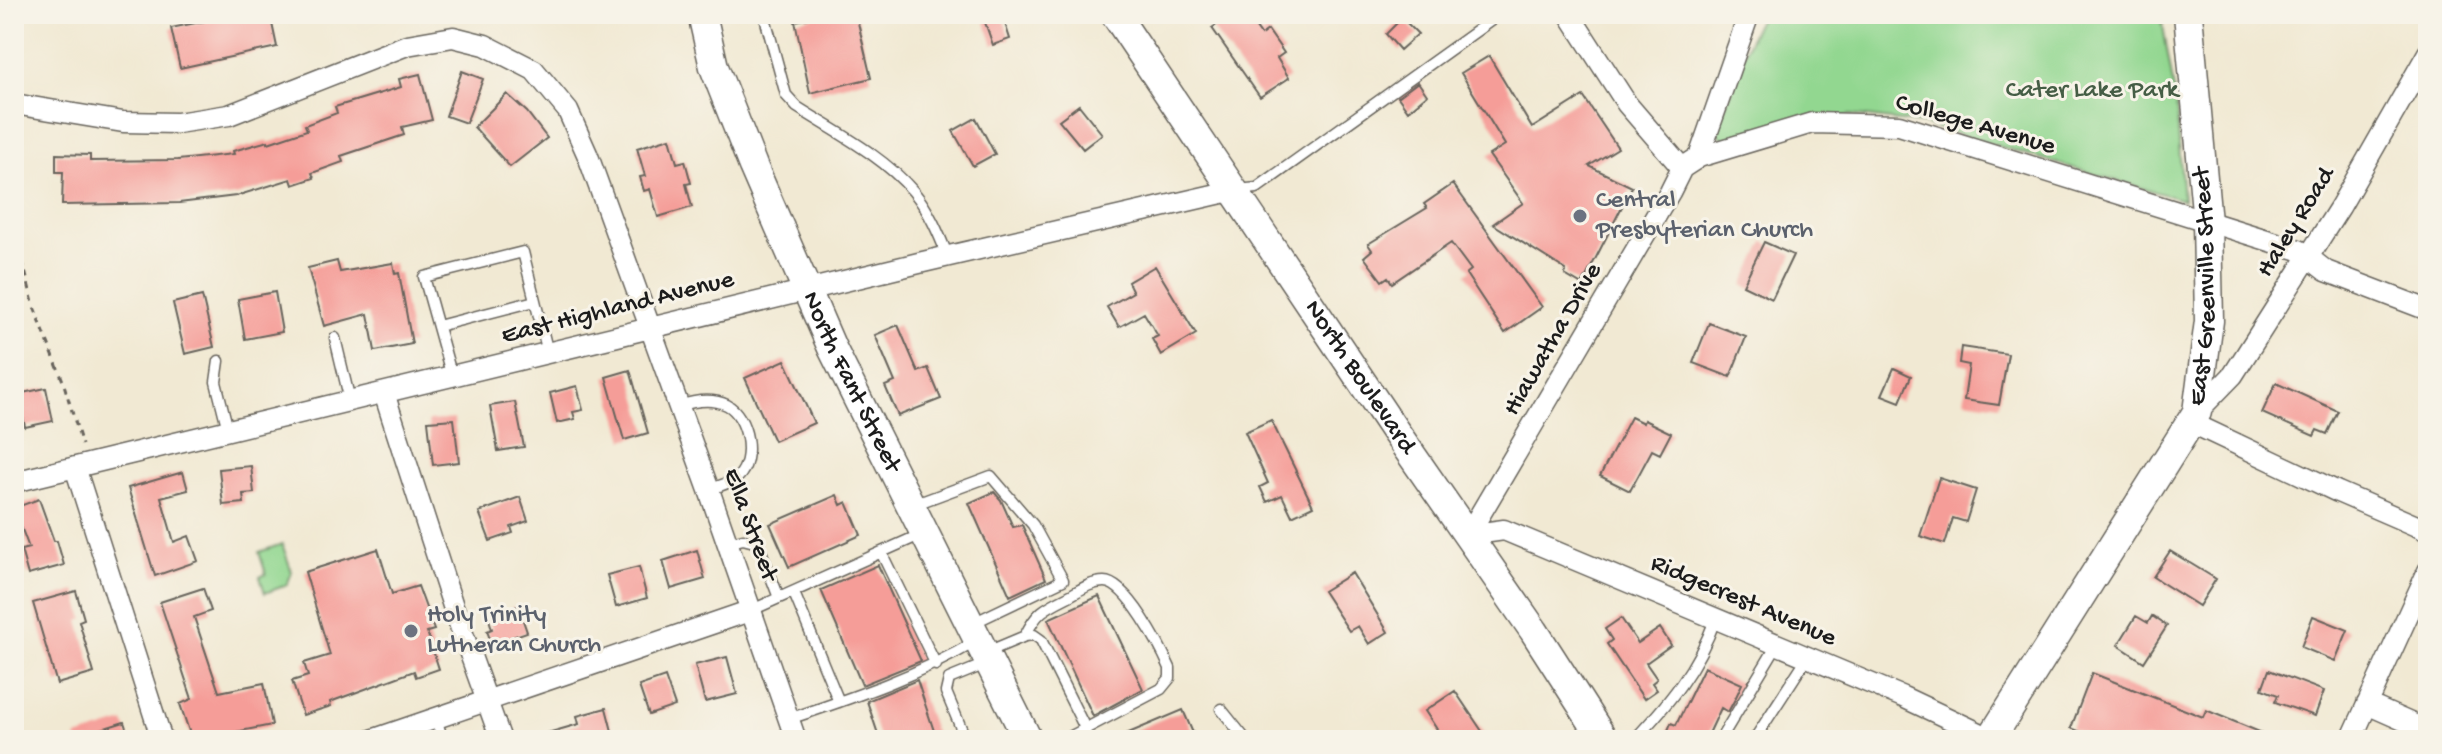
<svg xmlns="http://www.w3.org/2000/svg" width="2442" height="754" font-family="'Gochi Hand',sans-serif">
<style>
.green{fill:#92d790;stroke:#577a56;stroke-width:2}
.building{fill:#f59d98}
.lines{fill:none;stroke-linecap:round;stroke-linejoin:round}
.lane-casing{stroke:#67645c;stroke-width:13}
.street-casing{stroke:#67645c;stroke-width:23}
.secondary-casing{stroke:#67645c;stroke-width:31}
.path{stroke:#67645c;stroke-width:3;stroke-dasharray:6 6;stroke-linecap:butt}
.lane{stroke:#fff;stroke-width:10}
.street{stroke:#fff;stroke-width:20}
.secondary{stroke:#fff;stroke-width:28}
.worship-dot{fill:#6b7280;stroke:#f7f3e8;stroke-width:3}
.labels{text-anchor:middle;dominant-baseline:central;stroke-width:6;stroke-linejoin:round;paint-order:stroke}
.park-label{font-size:26px;fill:#455d45;stroke:#f7f3e8}
.street-label{font-size:26px;fill:#1c1c1c;stroke:#f7f3e8}
.worship-label{font-size:26px;fill:#5b616d;stroke:#f7f3e8;text-anchor:start}
</style>
<rect width="100%" height="100%" fill="#f7f3e8"/>
<filter id="ink" filterUnits="userSpaceOnUse"><feTurbulence type="fractalNoise" baseFrequency=".0125" numOctaves="2"/><feDisplacementMap in="SourceGraphic" scale="16" xChannelSelector="R" yChannelSelector="G"/><feConvolveMatrix kernelMatrix="1 2 1 2 8 2 1 2 1" color-interpolation-filters="sRGB"/></filter>
<filter id="wash" filterUnits="userSpaceOnUse"><feTurbulence type="fractalNoise" baseFrequency=".006" numOctaves="4" result="noise"/><feDisplacementMap in="SourceGraphic" scale="32" xChannelSelector="R" yChannelSelector="G"/><feGaussianBlur stdDeviation="1.8" result="paint"/><feColorMatrix in="noise" values="0 0 0 0 0 0 0 0 0 0 0 0 0 0 0 0 0 1.4 0 .05"/><feComposite in="paint" operator="in"/></filter>
<g filter="url(#wash)">
<rect width="100%" height="100%" fill="#f1e9d3"/>
<path class="green" d="M1762,14H2161L2176,102L2183,200L1923,124L1850,115L1727,141L1716,132L1752,33Z
M282,544L292,572L287,585L265,593L260,577L266,574L259,552Z"/>
<g id="blocks">
<path class="building" d="M239,14H270L277,47L180,68L171,28Z
M829,14H856L871,78L810,93L795,21Z
M982,14H1002L1010,39L993,45Z
M1232,14H1246L1261,35L1268,30L1284,53L1277,58L1289,78L1260,97L1212,28Z
M1402,18L1418,34L1400,50L1386,34Z
M1489,56L1532,128L1583,96L1618,148L1589,166L1632,187L1582,285L1565,275L1566,270L1493,224L1523,203L1489,155L1505,145L1461,73Z
M462,71L483,79L466,123L446,116Z
M420,74L432,120L402,127L404,135L341,156L343,162L312,173L314,178L293,185L291,179L236,196L179,203L62,205L63,172H56V154L90,155V161L178,160L234,154L233,151L268,141V143L307,130L305,125L337,113L335,107L401,87L399,79Z
M1418,82L1427,95L1408,111L1398,97Z
M507,94L527,112L547,138L510,167L474,127Z
M1079,105L1102,134L1083,149L1059,120Z
M976,118L995,154L973,166L953,131Z
M670,138L677,163L685,161L691,183L686,184L692,207L658,217L650,189L644,191L640,177L645,176L637,148Z
M1453,184L1542,307L1505,333L1466,274L1471,270L1451,243L1392,283L1388,277L1382,281L1364,257L1372,250L1368,244L1427,208L1424,204Z
M1764,242L1793,255L1772,299L1743,285Z
M337,261L340,272L393,263L395,274L399,273L412,344L375,351L368,314L324,326L308,268Z
M1155,266L1196,334L1161,355L1152,339L1158,336L1144,313L1119,327L1107,307L1133,292L1128,282Z
M275,292L282,332L245,339L238,299Z
M202,296L214,347L185,354L173,303Z
M1709,323L1746,337L1730,377L1693,363Z
M898,325L918,372L928,368L941,399L898,416L885,386L895,382L875,335Z
M1961,347L2008,354L1999,405L1964,400L1969,365L1959,363Z
M785,360L814,423L774,441L745,378Z
M1894,368L1911,376L1900,402L1882,395Z
M630,370L648,433L624,440L606,377Z
M2276,383L2338,411L2327,434L2317,430L2314,436L2262,413Z
M577,386L583,410L573,412L575,419L557,423L550,393Z
M46,388L53,421L25,427L18,394Z
M515,402L524,447L498,451L490,406Z
M1631,417L1643,423L1644,420L1671,433L1660,454L1652,450L1630,491L1600,476Z
M454,419L459,462L433,465L428,421Z
M1271,420L1313,506L1292,516L1282,495L1267,502L1260,487L1268,483L1245,432Z
M251,466L254,493L243,494L244,503L223,505L219,469Z
M183,472L188,490L161,497L174,542L189,536L198,561L155,576L128,488Z
M1939,478L1976,490L1966,522L1953,518L1945,544L1920,536Z
M994,492L1001,500L1013,527L1022,525L1046,579L1010,596L969,503Z
M837,495L841,505L847,502L861,535L789,567L770,524Z
M520,497L528,521L511,527L513,533L490,541L479,512Z
M39,499L54,541H57L64,565L28,575L21,550L29,548L14,508Z
M378,549L392,594L418,586L434,630L427,632L439,669L416,677L414,671L330,702L331,706L303,715L292,681L308,676L304,663L330,655L305,572Z
M697,550L705,579L671,589L663,561Z
M2170,551L2216,579L2199,606L2153,577Z
M878,565L921,661L862,685L821,590Z
M639,567L647,598L616,607L607,575Z
M1352,573L1388,632L1369,644L1358,626L1349,631L1323,591Z
M203,588L211,611L194,617L219,692L264,683L272,725L225,734L227,740H192L180,704L192,699L160,602Z
M76,591L84,619L79,621L94,673L57,684L33,603Z
M1099,596L1143,689L1093,716L1048,619Z
M518,606L527,632L492,644L487,631L492,629L488,616Z
M2136,616L2148,623L2152,616L2167,626L2144,662L2118,645Z
M2313,616L2348,630L2335,661L2301,647Z
M1621,618L1638,643L1660,628L1671,645L1646,663L1657,679L1652,683L1657,690L1644,699L1607,644L1612,640L1605,629Z
M727,657L737,694L705,702L695,665Z
M1704,667L1742,684L1735,699L1728,712L1721,708L1706,740H1664L1671,723L1676,725Z
M2269,670L2324,691L2315,716L2275,702L2278,695L2262,689Z
M2092,673L2203,717L2206,710L2279,740H2100L2071,728Z
M665,677L675,706L649,715L639,686Z
M917,680L937,740H880L867,701Z
M1455,691L1488,740H1444L1425,711Z
M606,708L613,735L594,740H537V736L579,724L577,716Z
M1183,710L1196,740H1112Z
M124,722L130,740H77L76,737Z"/>
</g>
</g>
<g filter="url(#ink)">
<use href="#blocks" fill-opacity="0" stroke="#67645c" stroke-width="2"/>
<g class="lines">
<defs>
<path id="lane" d="M764,14L786,95L797,107C836,132 882,155 913,191C929,210 939,234 948,257
M1238,190L1257,188L1500,14
M438,326L535,301
M335,338L350,401
M219,361L216,382L228,430
M452,377L424,277L523,252L548,353
M678,406C693,401 711,397 727,405C748,416 756,460 738,477C731,483 718,486 709,490
M913,505L991,476L1033,525L1063,580L971,624
M728,543L743,539L758,543L779,598
M882,554L936,665
M794,593L839,702
M752,610L922,534
M1025,636C1037,611 1045,608 1069,596C1080,590 1091,582 1104,582C1127,582 1161,648 1170,668V678L1161,689L1064,740
M987,652L1025,636L1034,635L1041,640L1086,730
M1221,709L1246,740
M436,719L443,740
M789,719C854,697 917,676 977,641
M966,740L946,692L949,679L988,663
M1634,740C1669,703 1697,669 1715,620
M1720,740L1777,645
M1754,740L1807,658"/>
<path id="street" d="M1569,14L1627,104L1682,168
M14,104L123,122L177,123L229,115L407,45L453,37L485,45L534,70L568,111L588,156L709,490L796,740
M1699,157L1749,14
M1682,168L1699,157L1812,123L1899,125L2299,250L2326,271L2428,310
M384,393L454,609L501,740
M2197,412L2233,375L2340,207L2428,53
M2190,422L2338,492L2428,531
M75,467L162,740
M14,482L923,262L1235,190
M1468,535L1504,530L1903,697L1994,740
M1468,535L1670,192L1682,168
M2367,704L2428,731
M372,740L752,610
M2351,740L2428,571"/>
<g id="secondary">
<path id="s1" d="M702,14L714,67L753,166L832,348L1028,740"/>
<path id="s2" d="M1115,14L1395,431L1534,631L1604,740"/>
<path id="s3" d="M1990,740L2197,412L2209,321L2207,222L2188,14"/>
</g>
</defs>
<use href="#lane" class="lane-casing"/>
<use href="#street" class="street-casing"/>
<use href="#secondary" class="secondary-casing"/>
<path class="path" d="M14,226L34,307L63,381L82,445"/>
<use href="#lane" class="lane"/>
<use href="#street" class="street"/>
<use href="#secondary" class="secondary"/>
</g>
</g>
<g class="worship-dot">
<circle cx="1580" cy="216" r="8"/>
<circle cx="411" cy="631" r="8"/>
</g>
<g class="labels">
<g class="park-label">
<text x="2092" y="91">Cater Lake Park</text>
</g>
<g class="street-label">
<text transform="translate(1975 126) rotate(16)">College Avenue</text>
<text transform="translate(2297 223) rotate(-58)">Haley Road</text>
<text stroke="none"><textPath href="#s3" startOffset="514">East Greenville Street</textPath></text>
<text transform="translate(618 309) rotate(-14)">East Highland Avenue</text>
<text transform="translate(1554 340) rotate(-60)">Hiawatha Drive</text>
<text stroke="none"><textPath href="#s2" startOffset="438">North Boulevard</textPath></text>
<text stroke="none"><textPath href="#s1" startOffset="398">North Fant Street</textPath></text>
<text transform="translate(749 525) rotate(70)">Ella Street</text>
<text transform="translate(1743 602) rotate(23)">Ridgecrest Avenue</text>
</g>
<g class="worship-label">
<text x="1596" y="201">Central<tspan x="1596" dy="30">Presbyterian Church</tspan></text>
<text x="427" y="616">Holy Trinity<tspan x="427" dy="30">Lutheran Church</tspan></text>
</g>
</g>
<rect width="2442" height="754" fill="none" stroke="#f7f3e8" stroke-width="48"/>
</svg>
